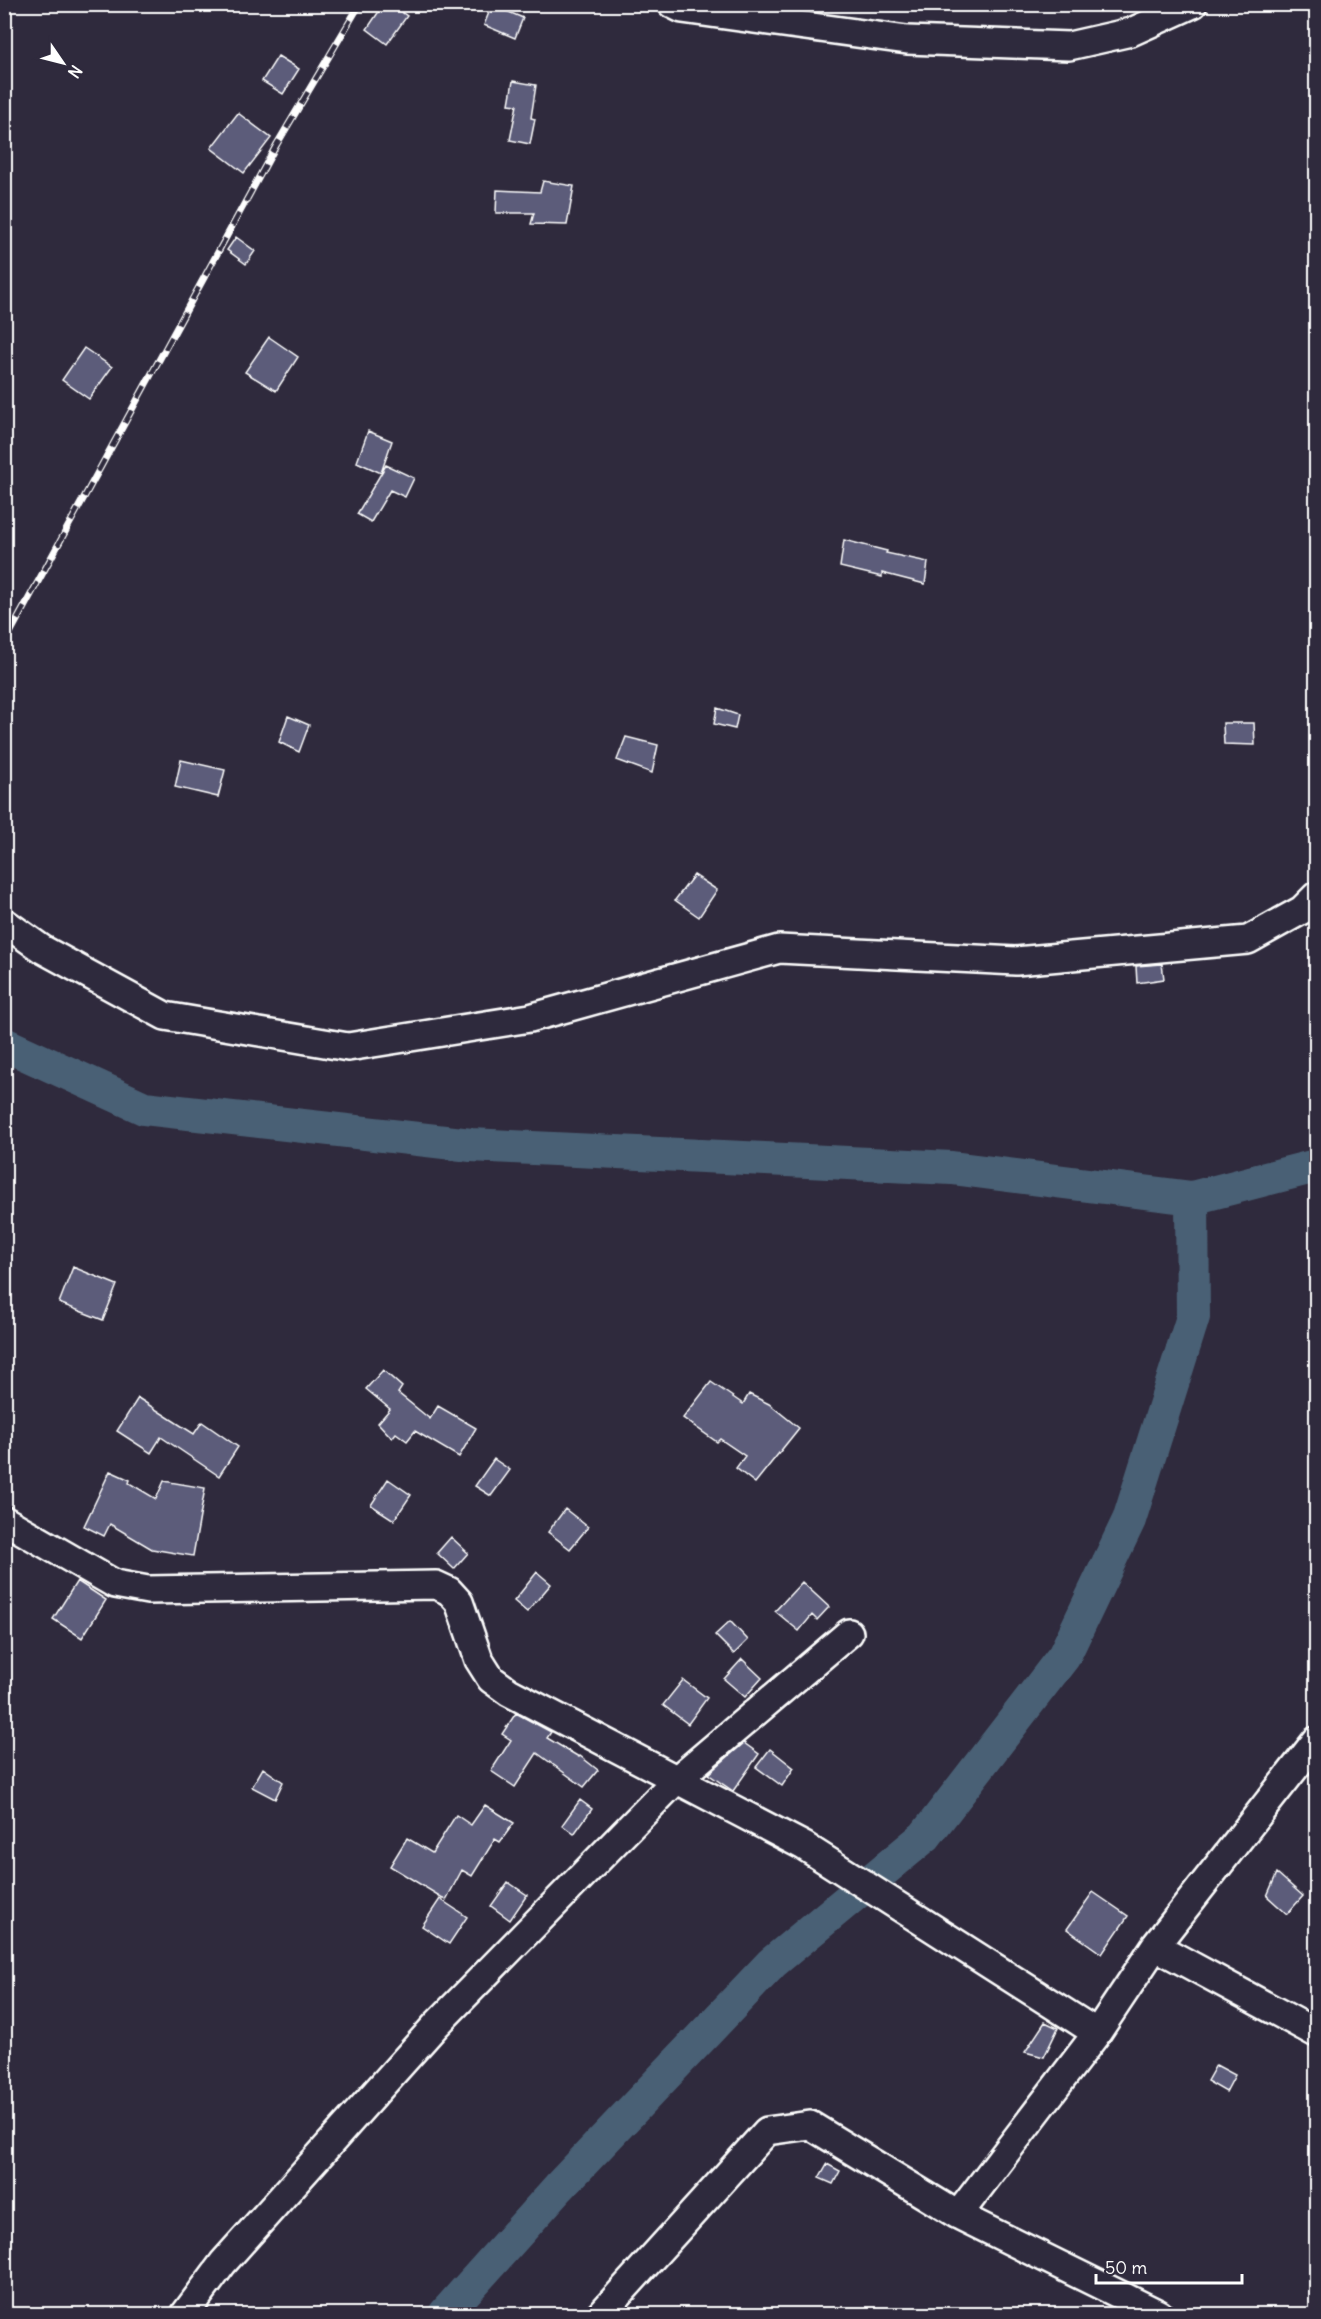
<svg xmlns="http://www.w3.org/2000/svg" width="1321" height="2319" font-family="Delius,sans-serif">
<style>
.lines{fill:none;stroke-linecap:round;stroke-linejoin:round}
.river{stroke:#4a6175;stroke-width:34}
.building{fill:#5c5c7a;stroke:#fff;stroke-width:1.5}
.minor-casing{stroke:#fff;stroke-width:32}
.minor{stroke:#2f2a3d;stroke-width:27}
.rail-casing{stroke:#fff;stroke-width:7}
.rail{stroke:#2f2a3d;stroke-width:4.5;stroke-dasharray:14;stroke-linecap:butt}
</style>
<rect width="100%" height="100%" fill="#2f2a3d"/>
<filter id="ink" filterUnits="userSpaceOnUse"><feTurbulence type="fractalNoise" baseFrequency=".0167" numOctaves="2"/><feDisplacementMap in="SourceGraphic" scale="12" xChannelSelector="R" yChannelSelector="G"/><feConvolveMatrix kernelMatrix="1 2 1 2 8 2 1 2 1" color-interpolation-filters="sRGB"/></filter>
<g filter="url(#ink)">
<g class="lines">
<path class="river" d="M4,1044L144,1108L471,1145L952,1168L1192,1198L1316,1166
M445,2314L559,2187L772,1963L925,1836L1064,1656L1129,1520L1193,1317L1192,1198"/>
</g>
<path class="building" d="M384,4H390L407,16L387,44L367,29Z
M492,5L523,18L515,38L484,25Z
M278,56L299,69L283,94L262,81Z
M513,81L536,85L531,118L535,119L530,144L510,140L517,105L509,104Z
M238,113L271,138L244,173L211,148Z
M543,181L574,186L567,225L531,224L534,213H496L497,190L540,192Z
M236,237L255,251L246,264L227,250Z
M269,337L298,357L276,391L245,372Z
M84,348L112,367L89,399L62,380Z
M368,431L392,441L381,473L357,462Z
M386,465L414,478L405,497L390,490L371,522L357,514Z
M844,540L887,551L886,553L928,562L925,584L882,573V577L840,567Z
M717,708L738,715L735,729L714,724Z
M288,716L309,725L299,752L279,742Z
M1223,723H1254L1255,745L1224,744Z
M626,737L658,745L652,773L617,760Z
M181,760L225,770L218,797L175,787Z
M694,875L717,890L699,917L675,900Z
M1162,964L1164,979L1137,983L1136,966Z
M73,1267L117,1285L103,1320L59,1303Z
M383,1370L402,1387L398,1393L430,1419L438,1406L476,1428L459,1457L415,1431L407,1441L396,1433L392,1438L378,1423L390,1409L366,1389Z
M711,1382L743,1404L749,1394L769,1404L799,1428L755,1483L736,1468L745,1456L720,1439L717,1442L683,1418Z
M138,1398L194,1434L202,1422L238,1447L219,1476L161,1437L151,1453L117,1431Z
M494,1459L510,1470L491,1496L475,1486Z
M110,1471L130,1480L129,1483L156,1499L164,1481L205,1488L193,1556L152,1549L110,1524L104,1536L84,1526Z
M388,1479L411,1495L394,1520L371,1505Z
M565,1509L588,1527L570,1549L548,1532Z
M451,1537L468,1553L454,1569L437,1553Z
M537,1572L551,1584L527,1612L514,1601Z
M77,1581L106,1600L82,1638L53,1619Z
M802,1582L829,1607L817,1620L812,1615L799,1631L775,1611Z
M730,1621L748,1640L734,1654L715,1635Z
M742,1659L762,1678L745,1697L724,1679Z
M683,1680L707,1698L688,1724L663,1705Z
M516,1713L551,1732L547,1738L579,1757L580,1756L598,1770L584,1787L537,1753L515,1787L491,1771L511,1740L502,1734Z
M744,1743L759,1754L733,1791L708,1774Z
M770,1749L794,1768L782,1786L756,1767Z
M263,1768L283,1782L275,1799L252,1787Z
M580,1800L592,1809L574,1834L562,1825Z
M485,1805L514,1823L500,1842L495,1839L472,1876L462,1870L446,1900L390,1866L407,1838L432,1853L456,1815L471,1825Z
M1277,1873L1303,1896L1287,1914L1267,1896Z
M508,1882L527,1895L510,1920L491,1906Z
M1093,1892L1128,1916L1102,1954L1067,1929Z
M440,1899L467,1917L449,1944L422,1926Z
M1045,2022L1058,2028L1044,2057L1025,2052Z
M1216,2065L1235,2075L1226,2092L1207,2081Z
M827,2164L840,2171L833,2184L819,2178Z"/>
<g class="lines">
<defs>
<path id="minor" d="M672,4L682,9L907,40L1069,46L1131,32L1193,4
M4,922L42,949L165,1016L348,1047L530,1018L779,949L1016,961L1248,940L1302,910L1316,896
M4,1520L115,1584L148,1590L436,1585L449,1591L459,1602L479,1660L491,1679L509,1692L804,1846L1097,2033
M1155,1946L1316,2033
M958,2215L1097,2033L1155,1946L1316,1741
M185,2314L223,2263L436,2025L676,1780L849,1633
M601,2314L767,2131L810,2125L958,2215L1159,2314"/>
</defs>
<use href="#minor" class="minor-casing"/>
<use href="#minor" class="minor"/>
<defs>
<path id="rail" d="M4,644L277,144L360,4"/>
</defs>
<use href="#rail" class="rail-casing"/>
<use href="#rail" class="rail"/>
</g>
</g>
<rect width="1321" height="2319" fill="none" stroke="#2f2a3d" stroke-width="24"/>
<rect x="12" y="12" width="1297" height="2295" fill="none" stroke="#fff" stroke-width="2" filter="url(#ink)"/>
<g transform="translate(63 63) rotate(125)" stroke="#2f2a3d" stroke-width="4.5" paint-order="stroke">
<path d="M0-4.5L10 22L0 15L-10 22Z" fill="#ffffff"/>
<text y="-9" font-size="16" font-weight="bold" text-anchor="middle" fill="#ffffff">N</text>
</g>
<path d="M1096 2274v9h146v-9" fill="none" stroke="#ffffff" stroke-width="3"/>
<text x="1105" y="2274" font-size="18" fill="#ffffff" stroke="#2f2a3d" stroke-width="4.5" paint-order="stroke">50 m</text>
</svg>
